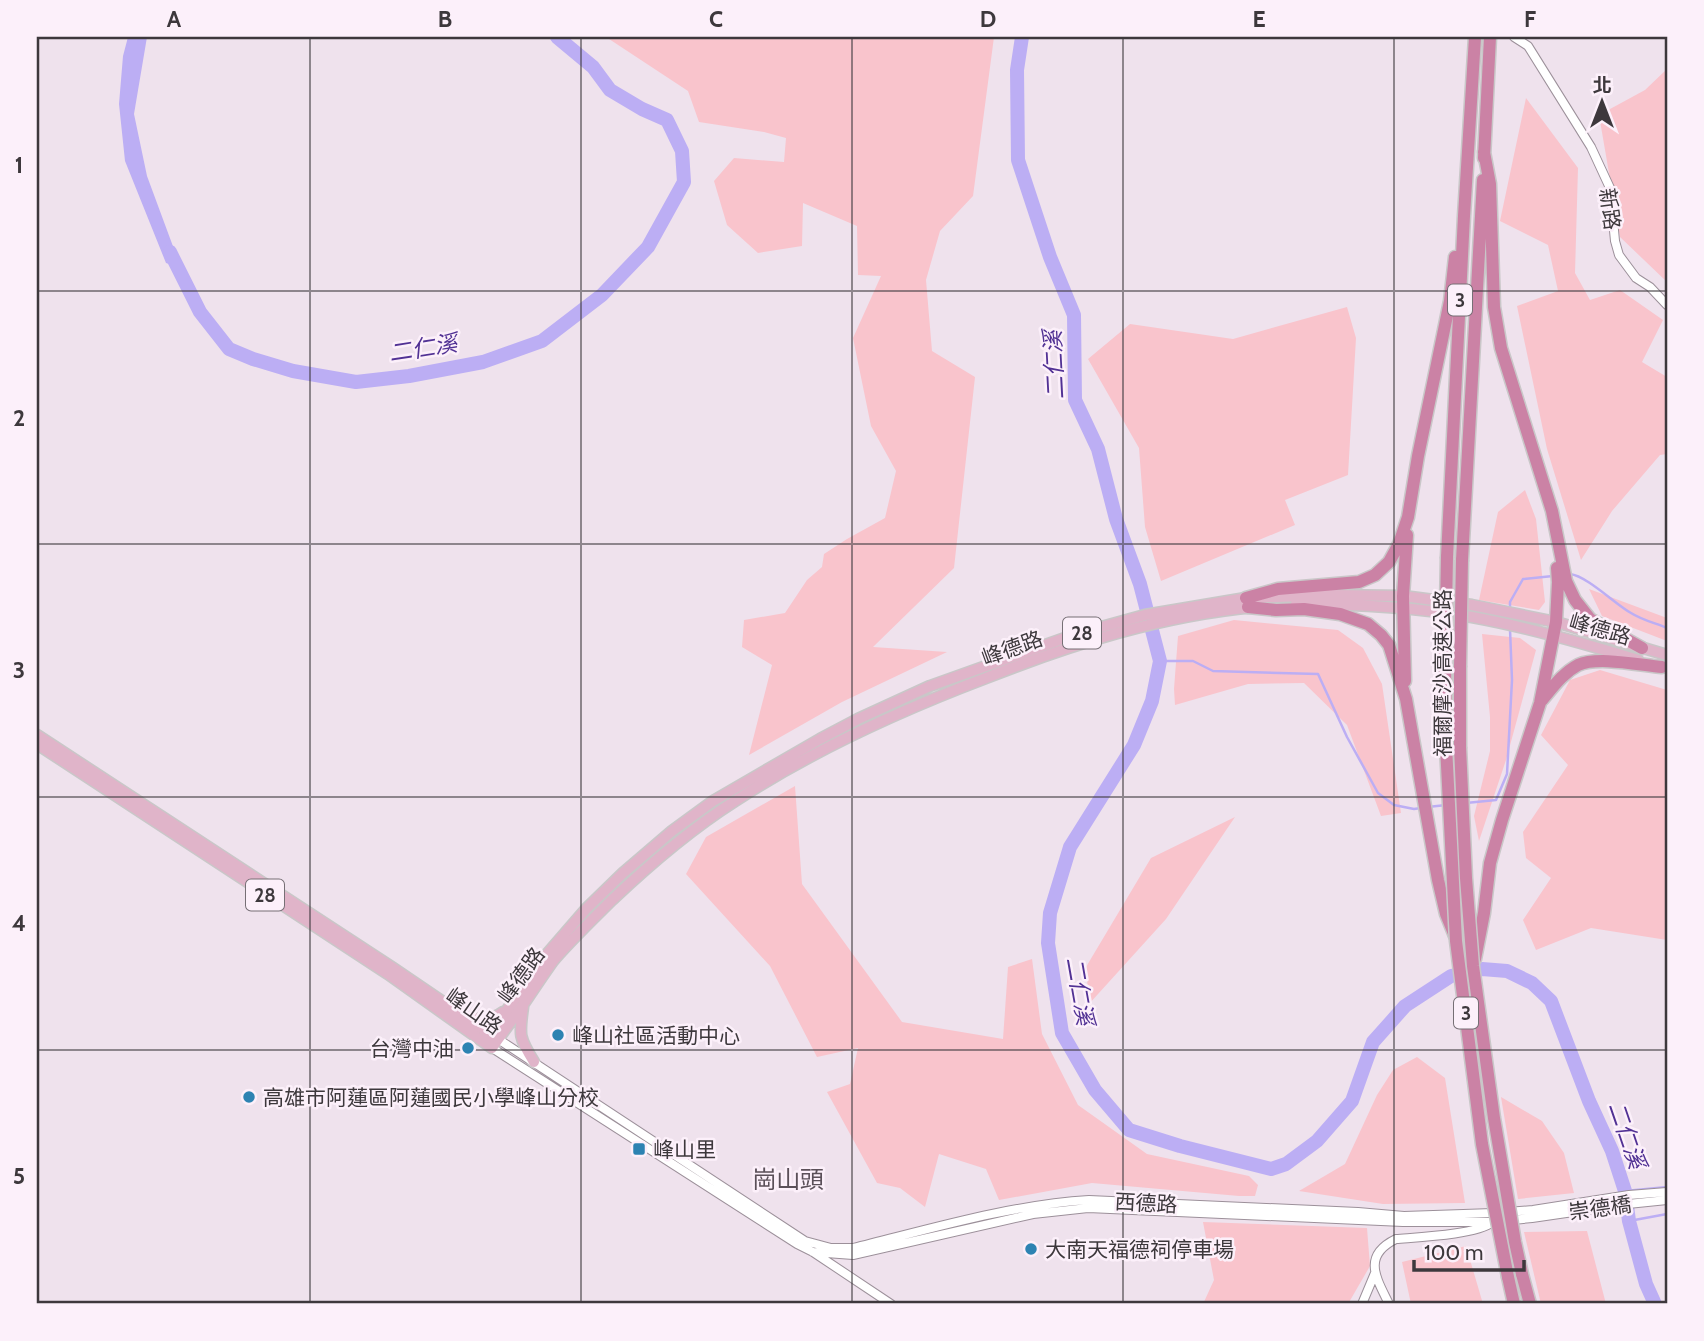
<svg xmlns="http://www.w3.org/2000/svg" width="1704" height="1341" font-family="Cabin,'Noto Sans TC',sans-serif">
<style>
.green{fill:#f9c4cc}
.water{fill:#bcaef4}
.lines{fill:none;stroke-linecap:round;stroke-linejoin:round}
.stream{stroke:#bcaef4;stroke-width:2.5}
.river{stroke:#bcaef4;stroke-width:14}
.minor-casing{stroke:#9c909a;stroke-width:10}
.major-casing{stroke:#c9c7c8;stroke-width:13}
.highway-casing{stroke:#c9c7c8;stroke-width:15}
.minor{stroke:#fff;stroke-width:8}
.major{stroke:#e0b4c9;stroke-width:10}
.highway{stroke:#cb82a5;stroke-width:12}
.highway-bridge-casing{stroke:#c9c7c8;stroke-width:15;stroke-linecap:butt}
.highway-bridge{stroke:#cb82a5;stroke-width:12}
.grid{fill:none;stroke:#3d383c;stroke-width:2;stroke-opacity:0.55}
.poi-dot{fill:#2d83b2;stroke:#fcf0fa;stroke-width:2.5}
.labels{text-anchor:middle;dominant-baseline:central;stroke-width:5;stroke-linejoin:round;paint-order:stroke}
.shield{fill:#fcf0fa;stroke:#766f75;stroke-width:2}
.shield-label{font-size:19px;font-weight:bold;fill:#3d383c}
.street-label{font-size:21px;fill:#3d383c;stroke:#fcf0fa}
.poi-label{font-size:21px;fill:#3d383c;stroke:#fcf0fa;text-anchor:start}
.water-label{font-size:23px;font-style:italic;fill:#513194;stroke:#fcf0fa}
.quarter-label{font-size:24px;fill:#5b5059;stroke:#fcf0fa}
.neatline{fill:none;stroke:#3d383c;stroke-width:2.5}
.grid-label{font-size:23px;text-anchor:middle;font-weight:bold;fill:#3d383c}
</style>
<rect width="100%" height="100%" fill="#efe2ed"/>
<path class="green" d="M606,37H994L973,196L940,231L926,280L932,351L975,377L954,568L873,647L947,652L842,702L749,755L772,665L742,647L744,620L785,613L807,580L822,567L824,554L847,539L885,518L896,471L871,426L853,338L881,276L858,275L857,226L803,203L802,246L758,253L727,225L714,181L734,158L784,162L786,138L764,132L699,122L688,91Z
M1667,69V282L1620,237L1599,115L1645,90Z
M1526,98L1578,168L1575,273L1590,300L1620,290L1663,320L1642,362L1667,377V454L1660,455L1612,511L1581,560L1547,449L1517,306L1558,291L1548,245L1500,221Z
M1347,307L1356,338L1348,475L1285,500L1295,525L1161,581L1145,527L1139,448L1088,359L1130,324L1233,339Z
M1525,490L1536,519L1545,602L1539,610L1479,600L1498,512Z
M1589,589L1667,618V641L1602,616Z
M1234,620L1338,630L1363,648L1382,684L1401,813L1381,816L1347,725L1304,683L1248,684L1175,705L1174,689L1178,636Z
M1482,634L1520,638L1536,650L1506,760L1479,841L1474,816L1490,751V717Z
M1600,670L1667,690V940L1591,928L1536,950L1523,920L1551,878L1526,858L1523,832L1568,765L1541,735L1570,680Z
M795,786L802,884L902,1022L1003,1039L1008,967L1032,959L1042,1034L1078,1105L1147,1154L1249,1176L1258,1185L1255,1196H1239L1092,1183L999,1200L986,1169L939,1154L925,1207L900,1188L877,1183L827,1092L850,1084L858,1048L817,1057L770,966L686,874L706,837Z
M1235,817L1166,919L1089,1004L1086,967L1151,858Z
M1417,1057L1445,1078L1465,1203L1383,1204L1299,1191L1345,1164L1377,1095L1393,1070Z
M1501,1097L1542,1121L1564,1153L1574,1193L1518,1199Z
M1203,1222L1367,1228L1370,1266L1348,1304H1203L1214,1280Z
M1587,1231L1606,1304H1541L1524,1232Z
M1466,1246L1483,1304H1411L1402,1262Z"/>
<path class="water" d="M128,37H147L134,114L147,176L181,268L166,263L125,161L119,104L123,56Z"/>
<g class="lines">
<path class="stream" d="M1570,574C1587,576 1615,604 1631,613C1642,620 1655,623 1667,628
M1510,608V602L1523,579L1553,576
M1160,661H1193L1213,671L1318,674L1347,737L1378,793L1394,805L1414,809L1421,808
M1466,803L1496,800L1507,774L1512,680L1510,629
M1428,807L1446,805
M1625,1191L1667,1187
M1629,1221L1667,1214"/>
<path class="river" d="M1022,37L1017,70L1018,160L1050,257L1074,315L1075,400L1098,449L1116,519L1140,584L1160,661L1152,701L1134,745L1070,847L1050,913L1048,943L1062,1033L1095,1090L1129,1130L1180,1146L1271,1169L1286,1164L1317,1141L1352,1101L1373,1042L1405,1006L1451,976L1482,969L1507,971L1532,983L1551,1001L1589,1101L1612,1151L1625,1191L1629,1221L1646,1284L1655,1304
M170,252L200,312L229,349L253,359L293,371L356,382L409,376L483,362L542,341L602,295L648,247L684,182L682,151L667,120L642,109L610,90L593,67L557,37"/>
<defs>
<path id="minor" d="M1514,37L1528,46L1591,147L1610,188L1615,241L1619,255L1636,278L1650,287L1667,305
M498,1039L805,1241L831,1248H853C930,1229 1009,1205 1089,1200L1358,1212L1404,1216L1493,1213L1533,1210L1629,1195L1667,1192
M492,1048L797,1244L813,1252L891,1304
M813,1252L853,1255L1033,1214L1088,1208L1403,1222H1493L1532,1218L1628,1204L1667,1200
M1362,1304L1375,1273
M1389,1304C1377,1279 1361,1256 1396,1239C1420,1237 1475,1235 1493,1222"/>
<path id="major" d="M1296,604C1355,604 1414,607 1472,617C1528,627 1583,643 1638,660
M37,735L393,968L496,1038
M37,744L388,974L492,1048C502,1033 513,1019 523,1005C533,990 543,975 553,961C571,940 592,920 612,900C650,864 691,829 735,801C813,750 899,711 986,678C1072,644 1163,615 1256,607
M523,1007C519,1035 519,1038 534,1062
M469,1018C482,1020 492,1020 503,1012
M484,1042L547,954L586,909L623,873L672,831L713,801L820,739L858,719L930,686L1076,634L1145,615L1246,598L1330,595L1403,596L1472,605L1556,622L1667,655"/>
<path id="highway" d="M1484,152L1490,184L1494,307L1501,348L1552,511L1566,581L1575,600L1590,619L1642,648
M1484,158L1490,37
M1447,557L1464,216L1475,37
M1462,560L1483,180
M1246,598L1278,589L1359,582L1375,575L1389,562L1399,544L1408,517L1418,456L1450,301L1455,257
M1248,607L1276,610L1304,609L1340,614L1368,624L1381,635L1389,645L1406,699L1438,880L1446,914L1455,936
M1445,660L1446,746
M1460,667V747
M1405,681L1403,596L1407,535
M1542,700C1553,687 1563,673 1578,665C1598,656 1639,665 1662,667
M1475,959L1484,913L1490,863L1502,820L1540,703L1556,622L1558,582L1557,568
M1522,1274L1530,1304
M1508,1277L1514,1304"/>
</defs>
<use href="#minor" class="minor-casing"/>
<use href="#major" class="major-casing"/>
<use href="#highway" class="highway-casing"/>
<use href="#minor" class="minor"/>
<use href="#major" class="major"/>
<use href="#highway" class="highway"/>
<defs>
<path id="highway-bridge" d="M1445,660L1447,557
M1460,667L1462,560
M1446,746L1456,941L1482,1144L1508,1277
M1460,747L1466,878L1473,966L1494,1118L1515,1242L1522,1274"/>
</defs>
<use href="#highway-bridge" class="highway-bridge-casing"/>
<use href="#highway-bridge" class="highway-bridge"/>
</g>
<path class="grid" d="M310,37V1304M581,37V1304M852,37V1304M1123,37V1304M1394,37V1304M37,291H1667M37,544H1667M37,797H1667M37,1050H1667"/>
<g class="poi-dot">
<circle cx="558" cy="1035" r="7"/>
<circle cx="468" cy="1048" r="7"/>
<circle cx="249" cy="1097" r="7"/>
<rect x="632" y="1142" width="14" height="14" rx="3.5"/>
<circle cx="1031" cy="1249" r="7"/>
</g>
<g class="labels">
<g class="shield">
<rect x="1448" y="284.5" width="24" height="31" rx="5"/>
<rect x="1063" y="617.5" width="38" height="31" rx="5"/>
<rect x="246" y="879.5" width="38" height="31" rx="5"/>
<rect x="1454" y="997.5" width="24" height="31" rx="5"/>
</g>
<g class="shield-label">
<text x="1460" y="300">3</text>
<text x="1082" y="633">28</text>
<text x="265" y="895">28</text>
<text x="1466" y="1013">3</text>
</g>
<g class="street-label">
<text transform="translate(1610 209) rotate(82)">新路</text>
<text transform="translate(1600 629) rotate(16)">峰德路</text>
<text transform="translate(1012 648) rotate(-20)">峰德路</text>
<text transform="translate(1442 673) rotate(-90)">福爾摩沙高速公路</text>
<text transform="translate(521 975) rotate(-54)">峰德路</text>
<text transform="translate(474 1011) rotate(35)">峰山路</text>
<text transform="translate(1146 1203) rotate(3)">西德路</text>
<text transform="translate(1600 1208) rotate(-8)">崇德橋</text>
</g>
<g class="poi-label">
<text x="572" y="1035">峰山社區活動中心</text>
<text x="454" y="1048" text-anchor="end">台灣中油</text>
<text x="263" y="1097">高雄市阿蓮區阿蓮國民小學峰山分校</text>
<text x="653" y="1149">峰山里</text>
<text x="1045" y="1249">大南天福德祠停車場</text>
</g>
<g class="water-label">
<text transform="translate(423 348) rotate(-9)">二仁溪</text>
<text transform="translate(1054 365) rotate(-93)">二仁溪</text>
<text transform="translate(1080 991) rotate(80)">二仁溪</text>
<text transform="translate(1627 1135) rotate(71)">二仁溪</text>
</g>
<g class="quarter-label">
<text x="788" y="1179">崗山頭</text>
</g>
</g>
<rect width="1704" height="1341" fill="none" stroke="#fcf0fa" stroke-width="77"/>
<g transform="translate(1602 102)" stroke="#fcf0fa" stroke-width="5" paint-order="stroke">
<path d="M0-5L12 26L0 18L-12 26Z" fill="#3d383c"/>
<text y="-10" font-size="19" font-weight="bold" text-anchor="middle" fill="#3d383c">北</text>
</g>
<path d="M1414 1260v10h110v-10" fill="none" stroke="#3d383c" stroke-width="3.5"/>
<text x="1424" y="1260" font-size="21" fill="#3d383c" stroke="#fcf0fa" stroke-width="5" paint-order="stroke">100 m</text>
<rect x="38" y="38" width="1628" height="1264" class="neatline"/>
<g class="grid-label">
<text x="174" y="27">A</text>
<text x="445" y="27">B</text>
<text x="716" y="27">C</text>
<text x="988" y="27">D</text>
<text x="1259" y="27">E</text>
<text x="1530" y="27">F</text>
<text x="19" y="173">1</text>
<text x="19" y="426">2</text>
<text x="19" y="678">3</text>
<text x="19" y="931">4</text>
<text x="19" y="1184">5</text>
</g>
</svg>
